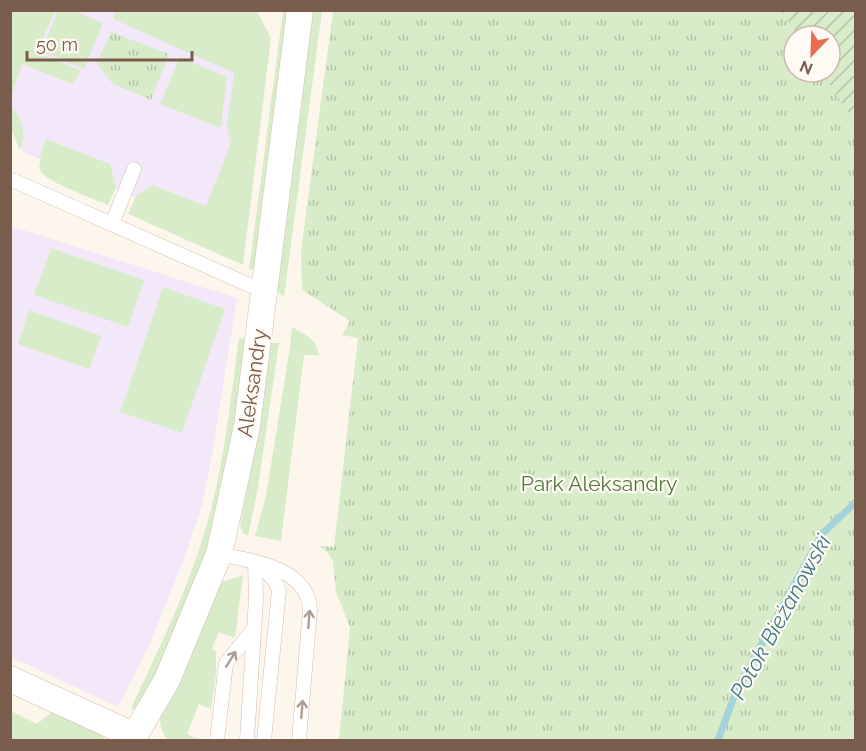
<svg xmlns="http://www.w3.org/2000/svg" width="866" height="751" font-family="Raleway,sans-serif">
<style>
.education{fill:#f3e8fa}
.grass{fill:#d8ecc9}
.park{fill:url(#park-tufts);fill-rule:evenodd}
.garden{fill:url(#garden-furrows)}
.lines{fill:none;stroke-linecap:round;stroke-linejoin:round}
.stream{stroke:#a5d3da;stroke-width:7}
.service-casing{stroke:#d1beb0;stroke-width:15}
.minor-casing{stroke:#d1beb0;stroke-width:27}
.service{stroke:#fff;stroke-width:14}
.minor{stroke:#fff;stroke-width:26}
.oneway{stroke:#af9d94}
.labels{text-anchor:middle;dominant-baseline:central;stroke-width:4.5;stroke-linejoin:round;paint-order:stroke}
.street-label{font-size:21px;fill:#7a5c4d;stroke:#fffaf3}
.park-label{font-size:21px;fill:#537a41;stroke:#fffaf3}
.water-label{font-size:22px;font-style:italic;fill:#437c86;stroke:#fffaf3}
</style>
<defs>
<pattern id="park-tufts" width="24" height="20" patternUnits="userSpaceOnUse" patternTransform="scale(1.5)"><rect width="24" height="20" fill="#d8ecc9"/><path d="M3 7l-1-3M5 7V3M7 7l1-3M15 17l-1-3M17 17v-4M19 17l1-3" fill="none" stroke="#b4c2a5"/></pattern>
<pattern id="garden-furrows" width="10" height="10" patternUnits="userSpaceOnUse" patternTransform="scale(1.5)"><rect width="10" height="10" fill="#d8ecc9"/><path d="M-1 1l2-2M0 10L10 0M9 11l2-2" fill="none" stroke="#b4c2a5"/></pattern>
</defs>
<rect width="100%" height="100%" fill="#fdf6ec"/>
<path class="education" d="M39,11H194L266,37L241,239L23,152L11,123V90Z
M11,226L237,298L212,455L202,506L181,567L150,643L118,707L11,657Z"/>
<path class="grass" d="M11,10L55,11L37,52L81,71L72,84L22,64L11,97Z
M58,11H74L103,23L84,69L41,51Z
M116,11H257L271,38L243,265L128,214L136,196L152,185L206,206L231,143L227,126L234,73L113,19Z
M283,11H291L255,268L249,270Z
M313,11H322L284,297L276,290V284Z
M180,57L227,77L221,126L218,127L160,104Z
M11,108C24,117 26,136 20,151L11,128Z
M46,139L110,164L116,188L108,205C94,199 50,183 42,173C38,169 39,165 41,159L39,158Z
M51,248L144,280L128,327L34,295Z
M163,287L225,309L182,433L120,412Z
M29,310L101,336L89,369L18,344Z
M292,327C307,336 315,337 319,355H304L281,541L255,536L266,496L290,347Z
M239,338L248,339L226,478L204,559L159,667L137,711L131,708C161,645 192,581 210,513C225,456 231,396 239,338Z
M271,343H279L257,493L248,536L243,533L240,526L257,436Z
M243,575L235,638L219,632L212,649L216,651V674L211,709L199,704L187,734L199,739L198,740H168C161,731 159,724 161,712L217,588L222,582Z
M11,711L37,724L52,712L105,737L103,740H11Z"/>
<path class="park" d="M333,11H855V740H339L350,627L336,592L333,561L328,553L319,546L334,547L358,338L342,335L350,321L302,290L301,251ZM794,36H830V72H794Z
M111,32L169,54L151,100L113,84L97,64Z"/>
<path class="garden" d="M781,11H855V123L822,72H830V36H798Z"/>
<g class="lines">
<path class="stream" d="M718,740L737,689L822,534L856,502"/>
<defs>
<path id="service" d="M10,179L265,292
M112,224L134,169
M219,554C251,561 308,567 310,610L299,740
M259,565C268,572 276,580 279,591L264,740
M217,740L226,663L253,630
M247,740L256,598L255,563"/>
<path id="minor" d="M10,679L135,736
M132,740L167,680L219,554L247,426L300,10"/>
</defs>
<use href="#service" class="service-casing"/>
<use href="#minor" class="minor-casing"/>
<use href="#service" class="service"/>
<use href="#minor" class="minor"/>
</g>
<defs><path id="oneway-shaft" d="M-6 0H5M1.5-3L5.5 0L1.5 3" fill="none" stroke-width="1.6" stroke-linecap="round" stroke-linejoin="round" transform="scale(1.5)"/></defs>
<g class="oneway">
<use href="#oneway-shaft" transform="translate(309 619) rotate(-86)"/>
<use href="#oneway-shaft" transform="translate(231 659) rotate(-58)"/>
<use href="#oneway-shaft" transform="translate(302 709) rotate(-85)"/>
</g>
<g class="labels">
<g class="street-label">
<text transform="translate(252 383) rotate(-82)">Aleksandry</text>
</g>
<g class="park-label">
<text x="599" y="483">Park Aleksandry</text>
</g>
<g class="water-label">
<text transform="translate(780 617) rotate(-61)">Potok Bieżanowski</text>
</g>
</g>
<rect width="866" height="751" fill="none" stroke="#7a5c4d" stroke-width="24"/>
<g transform="translate(812 54) rotate(203)"><circle r="28" fill="#fffaf3" stroke="#cabbb1" stroke-width="1.5"/>
<path d="M0-4.5L10 22L0 15L-10 22Z" fill="#e76f51"/>
<text y="-9" font-size="16" font-weight="bold" text-anchor="middle" fill="#7a5c4d">N</text>
</g>
<path d="M27 51v9h165v-9" fill="none" stroke="#7a5c4d" stroke-width="3"/>
<text x="36" y="51" font-size="18" fill="#7a5c4d" stroke="#fffaf3" stroke-width="4.5" paint-order="stroke">50 m</text>
</svg>
